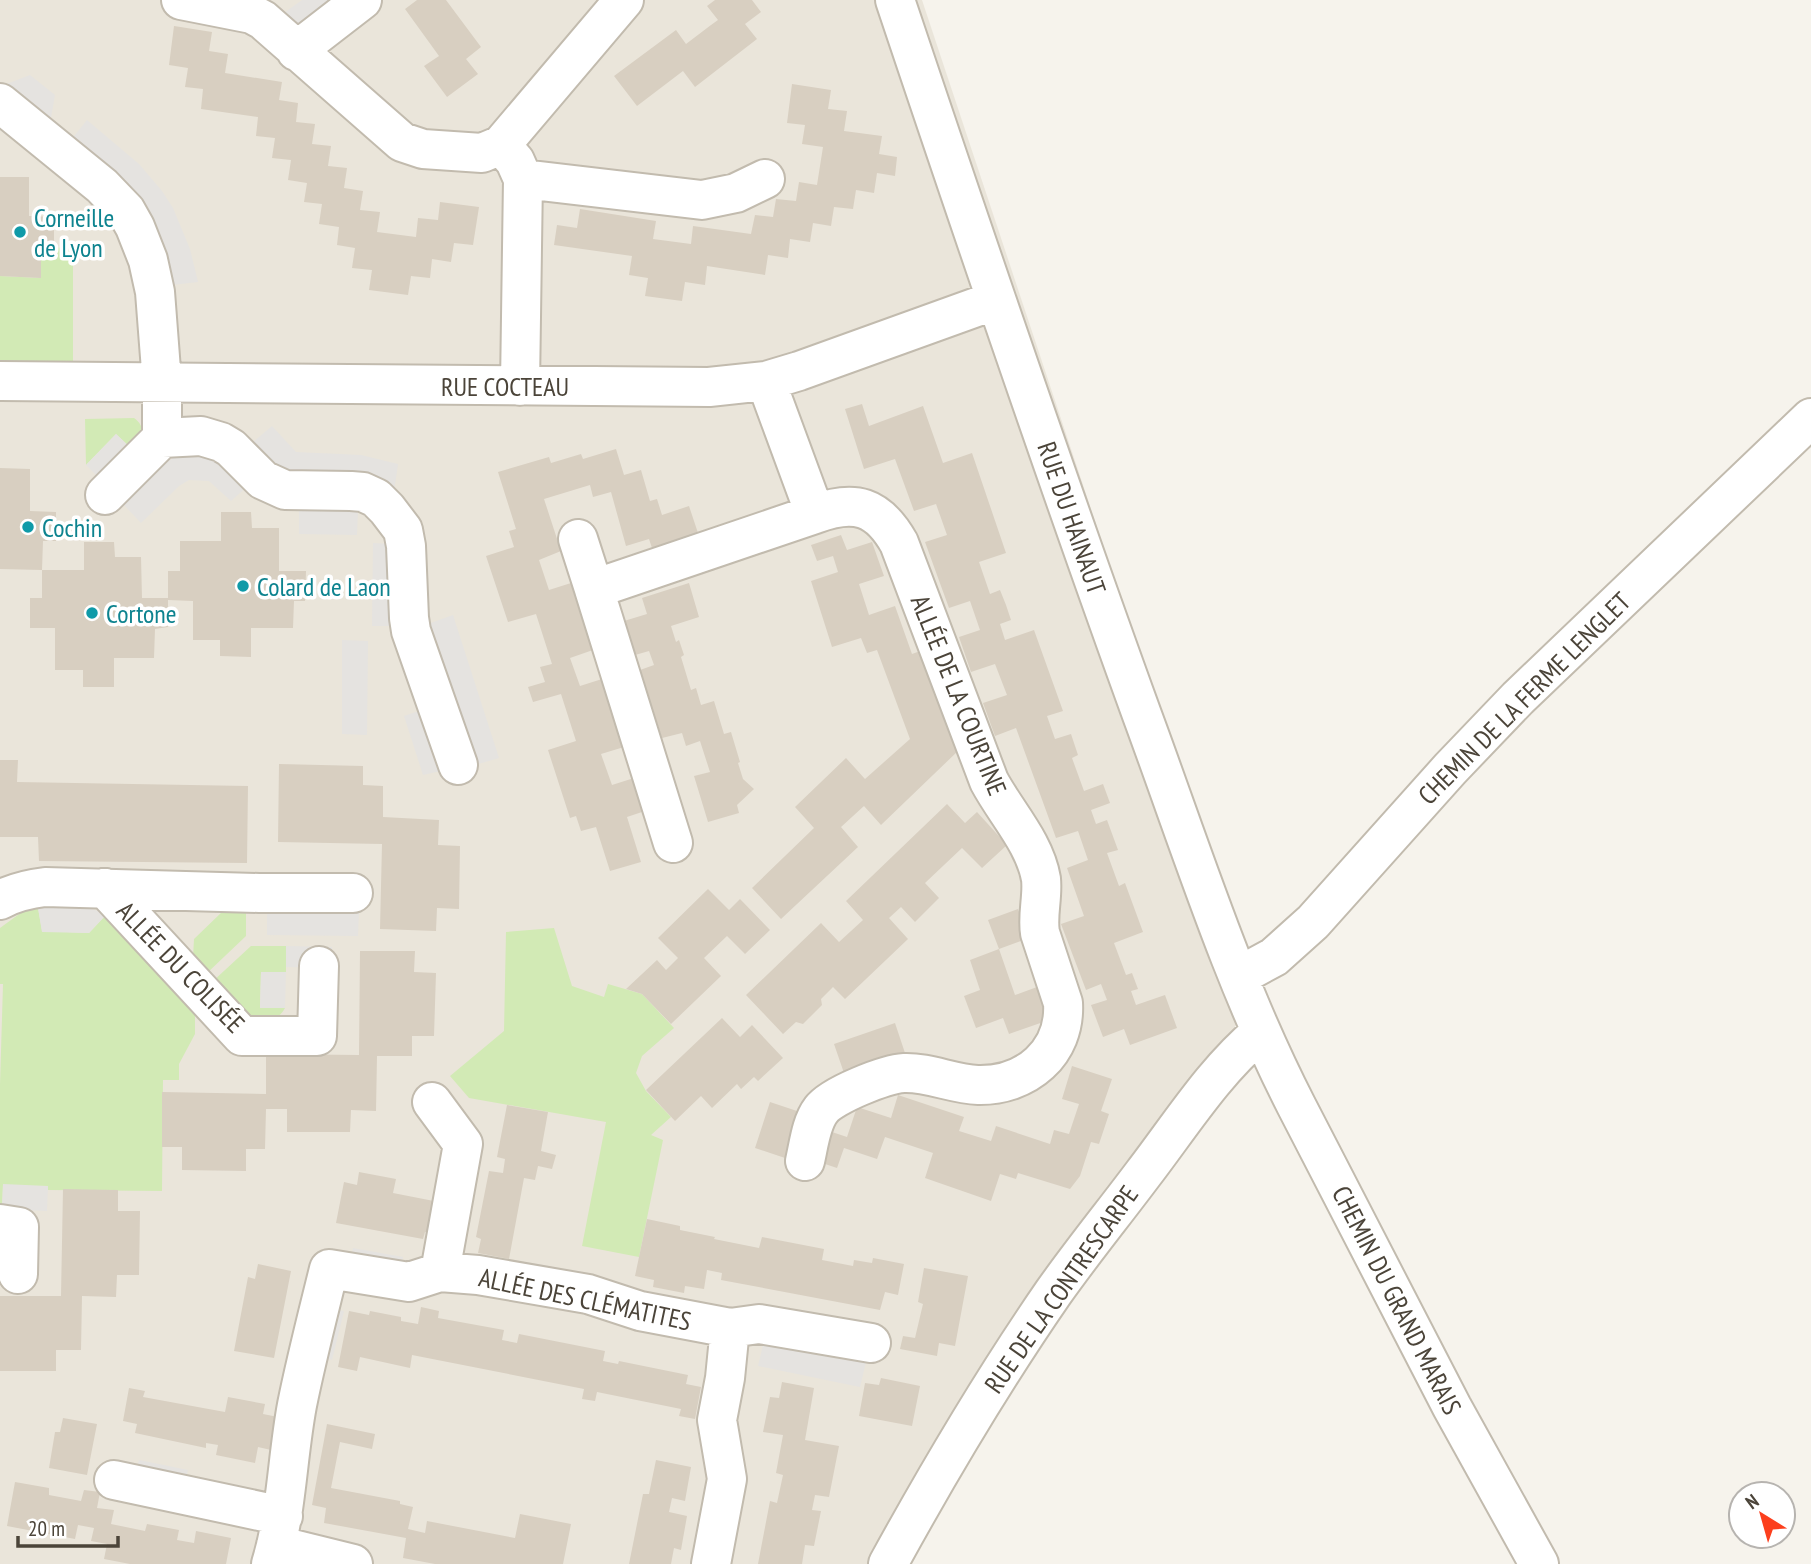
<svg xmlns="http://www.w3.org/2000/svg" width="1811" height="1564" font-family="'PT Sans Narrow',sans-serif">
<style>
.residential{fill:#eae5da}
.green{fill:#d2eab5}
.parking{fill:#e5e3e0}
.building{fill:#d8cfc1}
.lines{fill:none;stroke-linecap:round;stroke-linejoin:round}
.minor-casing{stroke:#c2bbae;stroke-width:42}
.minor{stroke:#fff;stroke-width:38}
.culture-dot{fill:#0f9aa8;stroke:#fff;stroke-width:2.5}
.labels{text-anchor:middle;dominant-baseline:central;stroke-width:7;stroke-linejoin:round;paint-order:stroke}
.culture-label{font-size:26px;fill:#0d838f;stroke:#fff;text-anchor:start}
.street-label{font-size:26px;fill:#4b4439;stroke:#fff}
</style>
<rect width="100%" height="100%" fill="#f6f3ec"/>
<path class="residential" d="M0,0H922L1253,997L907,1564H0Z"/>
<path class="green" d="M41,247L73,248V364L0,363V276L41,278Z
M134,418C148,428 141,439 134,451L116,434L86,465L85,419Z
M38,908L42,931L89,933L104,917L193,1009L195,1014V1034L179,1064V1080H163L162,1191L48,1190V1187L3,1185L2,1209H0V1085L3,984H0V928L22,912Z
M223,911H246V936L205,975L193,957L194,939Z
M554,928L572,986L604,997L608,984L642,994L674,1028L642,1056L636,1073L646,1091L671,1117L651,1135L663,1140L639,1257L582,1246L606,1122L469,1098L450,1076L504,1031L506,932Z
M251,946H286V972H261L260,1008H285C278,1022 265,1020 251,1021L212,982Z"/>
<path class="parking" d="M302,0H338L297,30L284,13Z
M30,75L55,95L50,123L4,85Z
M87,120L139,164L162,191L173,208L190,249L198,282L172,285L71,140Z
M272,426L296,452L361,455L398,464L394,491L286,477L252,443Z
M116,434L134,451L103,482L86,465Z
M186,455L218,458L249,485L231,501L209,481L189,480L179,486L141,523L123,504L164,464L174,457Z
M299,510L358,511L357,535L299,534Z
M373,543L394,544L393,626H372Z
M453,615L499,758L475,765L428,624Z
M342,640L368,641L367,735L342,734Z
M425,709L445,770L423,775L404,716Z
M66,906L88,908L98,911L104,917L89,933L42,932L38,908Z
M267,911H359L358,936L267,935Z
M286,946L332,947V968L286,967Z
M261,972H286L285,1008H260Z
M3,1184L48,1186L47,1211L2,1209Z
M353,1248L403,1257L401,1267L351,1259Z
M333,1309L344,1311L332,1360L322,1357Z
M764,1341L866,1362L860,1387L758,1366Z
M139,1460L188,1470L185,1482L136,1472Z"/>
<path class="building" d="M417,0H446L481,47L466,59L478,74L447,97L424,66L439,56L405,9Z
M715,0H752L761,12L745,24L757,39L695,87L683,71L637,106L614,76L676,30L686,44L711,25L718,20L707,6Z
M174,26L212,32L209,51L228,54L225,73L282,82L279,100L298,103L296,122L315,124L312,144L331,146L328,166L347,168L344,188L363,191L360,210L380,212L377,232L416,237L418,218L438,220L440,202L479,207L473,245L454,243L451,262L432,259L430,278L411,276L408,295L369,290L372,270L352,268L355,248L337,245L339,227L319,224L322,204L304,202L307,183L288,180L291,160L272,158L275,138L256,136L258,117L201,109L203,89L185,87L188,68L169,65Z
M792,84L831,90L828,109L847,111L844,131L882,136L879,154L897,157L895,176L877,173L874,193L856,190L853,209L834,207L831,226L813,223L810,242L790,239L788,258L768,255L765,275L707,266L705,285L685,282L682,301L645,296L648,278L629,275L632,256L554,245L557,225L577,228L580,209L656,221L653,239L691,244L693,226L751,234L755,215L773,217L776,199L796,201L799,182L817,185L823,147L802,144L805,125L787,123Z
M0,177H29V216L54,217V248L41,247V278L0,276Z
M862,404L869,426L923,406L943,463L972,453L1006,553L979,562L990,594L1000,590L1006,605L1011,620L1000,624L1005,640L1034,630L1063,711L1047,716L1055,739L1071,734L1078,755L1072,758L1084,791L1103,784L1110,803L1091,810L1096,824L1107,820L1118,850L1107,853L1119,886L1125,883L1143,932L1114,943L1126,975L1132,973L1138,989L1131,991L1136,1005L1165,995L1177,1028L1130,1045L1124,1029L1103,1037L1091,1005L1107,1000L1101,984L1086,990L1061,924L1084,916L1067,868L1088,860L1078,831L1056,838L1016,728L995,736L983,703L1007,695L995,664L971,672L959,637L980,630L970,601L949,608L925,542L947,535L936,504L914,511L895,459L864,469L845,409Z
M616,449L624,475L641,470L650,501L657,499L662,515L689,506L700,539L654,554L649,539L626,546L611,492L593,497L590,485L544,499L561,551L539,560L549,590L571,583L593,650L570,658L580,686L602,679L624,747L601,754L612,785L634,778L645,811L627,817L641,862L610,871L596,827L581,831L576,816L570,818L548,750L576,741L561,694L533,702L528,687L545,682L540,667L552,664L536,614L508,622L486,556L514,547L509,531L516,529L498,472L549,457L551,463L581,454L583,459Z
M0,468L30,469V511L56,512V541H43L42,570L0,569Z
M221,512H251L252,528H279V571H306L305,601H294L293,628H251V657L220,656V640H193V601L168,600V627L155,629L154,658H114V687H83V670H55V628H30V598H42V570H84V542H114L115,557H141L142,598H168V571H180V541H221Z
M841,535L847,550L872,542L884,576L859,584L869,615L895,606L912,654L923,650L959,750L881,825L864,806L841,827L858,847L781,919L752,888L814,828L795,807L846,758L865,779L910,739L877,650L867,653L861,638L832,647L811,581L838,572L833,556L817,561L811,545Z
M689,583L699,617L671,626L676,642L679,640L684,655L681,657L691,690L696,688L701,705L714,701L724,734L731,732L740,762L738,763L743,779L754,789L737,805L739,813L708,822L694,776L710,772L700,741L686,746L682,733L662,738L640,670L654,665L649,651L635,655L624,621L647,614L642,598Z
M0,760H18L17,782L248,786L247,863L39,861L38,837H0Z
M279,764L363,766V785L383,786V817L439,820L438,845L460,846L459,909L437,908L436,931L380,929L382,844L278,842Z
M947,804L965,823L977,812L1007,845L982,868L962,848L925,883L939,898L915,922L901,907L889,918L908,939L845,999L833,987L821,999L822,1005L803,1024L796,1022L783,1034L746,995L821,923L839,942L863,920L846,901Z
M708,889L729,910L740,899L770,930L745,954L727,936L704,958L721,976L671,1024L642,994L626,989L657,960L666,970L678,958L658,938Z
M1018,909L1029,938L999,949L988,920Z
M999,949L1015,995L1037,987L1049,1020L1009,1034L1003,1018L976,1028L964,996L980,990L970,960Z
M360,951H415L414,972L436,973L434,1036H412V1056H377L376,1111L351,1110L350,1132H287V1109H266L265,1149H246V1171L182,1170V1147H162V1092L266,1094V1054L359,1055Z
M722,1018L740,1037L752,1025L783,1058L758,1081L754,1077L741,1089L737,1084L712,1108L701,1096L675,1121L646,1090Z
M895,1023L905,1053L844,1073L834,1044Z
M1072,1066L1112,1079L1101,1111L1109,1114L1099,1144L1091,1142L1080,1176L1070,1189L1018,1173L1016,1179L1000,1174L991,1201L925,1178L933,1153L885,1137L877,1159L844,1148L837,1168L822,1163L832,1132L847,1137L857,1107L891,1118L898,1095L964,1117L959,1131L991,1141L996,1126L1050,1144L1054,1130L1069,1134L1079,1104L1062,1099Z
M770,1102L800,1112L785,1158L755,1148Z
M507,1105L548,1112L541,1151L556,1155L552,1169L538,1166L535,1180L524,1178L509,1259L478,1253L481,1239L476,1237L489,1171L503,1173L505,1159L497,1157Z
M359,1172L396,1179L393,1193L444,1203L438,1234L425,1232L423,1239L336,1223L344,1182L357,1185Z
M63,1189L118,1190V1211H140L139,1275H117L116,1297L82,1296L81,1350H56V1371H0V1296H61Z
M647,1219L680,1226V1230L715,1237L714,1239L759,1248L762,1237L824,1249L822,1260L853,1266L854,1260L872,1263L873,1258L904,1264L898,1295L885,1292L880,1310L721,1280L722,1273L707,1270L704,1289L685,1286L684,1293L653,1287L654,1280L635,1276Z
M258,1264L291,1271L274,1358L234,1351L248,1277L255,1279Z
M924,1268L968,1276L955,1346L939,1343L937,1356L900,1349L903,1336L915,1338L923,1304L918,1302Z
M421,1307L439,1311L438,1318L504,1330L502,1340L517,1343L519,1334L605,1351L603,1361L618,1364L619,1361L688,1375L686,1384L701,1387L695,1419L679,1416L681,1409L597,1392L595,1401L582,1399L584,1389L412,1355L410,1368L360,1357L357,1371L338,1367L349,1311L369,1315L370,1311L401,1317V1321L418,1324Z
M881,1378L920,1386L912,1426L859,1416L865,1383L879,1385Z
M782,1382L814,1388L805,1440L839,1446L829,1497L815,1495L812,1510L821,1511L814,1546L805,1545L802,1564H758L770,1501L777,1503L783,1475L776,1473L783,1435L763,1432L770,1397L779,1398Z
M129,1388L145,1391L143,1397L225,1412L228,1397L265,1404L263,1414L278,1417L271,1450L258,1447L255,1463L216,1455L218,1445L206,1443V1448L135,1433L137,1424L123,1421Z
M63,1418L97,1424L87,1475L49,1468L55,1432H60Z
M327,1424L375,1434L372,1449L340,1442L331,1488L400,1501V1504L413,1507L408,1529L425,1533L427,1521L515,1538L520,1514L571,1524L563,1564H435L403,1558L406,1538L324,1523L326,1508L312,1505Z
M656,1460L691,1467L685,1501L672,1498L669,1512L687,1516L681,1550L674,1548L671,1564H629L643,1494H649Z
M15,1482L49,1488V1495L81,1501L84,1490L100,1492L97,1508L114,1510L111,1524L145,1531L147,1524L179,1530L177,1540L194,1543L196,1531L231,1538L226,1564H130L104,1559L107,1544L91,1541L94,1528L78,1525L75,1539L7,1526Z"/>
<g class="lines">
<defs>
<path id="minor" d="M181,0L252,14L263,20L402,142L423,149L482,153L501,145L515,161L523,179L520,386
M895,0C975,239 1056,478 1142,715C1190,845 1232,980 1296,1105L1452,1407L1539,1564
M296,51L362,0
M0,103L102,186L126,211L135,227L148,260L155,292L162,383V438L201,436L221,442L231,448L263,480L285,490L351,491L363,492L376,498L387,509L403,530L406,546L409,618L411,631L458,765
M501,145L624,0
M523,179L702,200L736,193L765,179
M0,381L709,387L766,381L799,371L996,300
M766,381L815,514C855,499 878,506 899,543L989,781C1006,813 1035,843 1041,879C1043,897 1037,915 1040,933L1063,1003C1066,1053 1026,1086 978,1085C953,1084 928,1072 904,1073C886,1074 832,1095 821,1110C811,1123 809,1144 805,1161
M105,495L162,438
M578,539L594,589
M673,843L594,589L815,514
M105,888L242,1036H317L319,966
M0,900C15,892 28,889 45,887L259,893H353
M1239,976L1274,957L1313,922L1450,769L1518,698L1811,418
M432,1102L463,1144L440,1272
M0,1224L19,1227L18,1274
M730,1328L759,1324L871,1343
M114,1480L283,1516
M276,1545L353,1564
M271,1564C287,1512 287,1458 297,1405C306,1360 318,1314 329,1269L409,1282L440,1272L478,1275L588,1294L640,1311L730,1328L725,1378L717,1420L727,1479L711,1564
M888,1564C939,1471 993,1380 1053,1293C1082,1252 1113,1214 1143,1174C1180,1126 1214,1071 1261,1032"/>
</defs>
<use href="#minor" class="minor-casing"/>
<use href="#minor" class="minor"/>
</g>
<g class="culture-dot">
<circle cx="20" cy="232" r="7"/>
<circle cx="28" cy="527" r="7"/>
<circle cx="243" cy="586" r="7"/>
<circle cx="92" cy="613" r="7"/>
</g>
<g class="labels">
<g class="culture-label">
<text x="34" y="217">Corneille<tspan x="34" dy="30">de Lyon</tspan></text>
<text x="42" y="527">Cochin</text>
<text x="257" y="586">Colard de Laon</text>
<text x="106" y="613">Cortone</text>
</g>
<g class="street-label">
<text x="505" y="386">RUE COCTEAU</text>
<text transform="translate(1072 518) rotate(71)">RUE DU HAINAUT</text>
<text transform="translate(959 695) rotate(68)">ALLÉE DE LA COURTINE</text>
<text transform="translate(1524 698) rotate(-45)">CHEMIN DE LA FERME LENGLET</text>
<text transform="translate(181 967) rotate(46)">ALLÉE DU COLISÉE</text>
<text transform="translate(1061 1289) rotate(-55)">RUE DE LA CONTRESCARPE</text>
<text transform="translate(585 1299) rotate(12)">ALLÉE DES CLÉMATITES</text>
<text transform="translate(1397 1300) rotate(63)">CHEMIN DU GRAND MARAIS</text>
</g>
</g>
<g transform="translate(1762 1515) rotate(323)"><circle r="33" fill="#ffffff" stroke="#b7b4b0" stroke-width="2"/>
<path d="M0-5L12 26L0 18L-12 26Z" fill="#fc3f1d"/>
<text y="-10" font-size="19" font-weight="bold" text-anchor="middle" fill="#4b4439">N</text>
</g>
<path d="M18 1536v10h100v-10" fill="none" stroke="#4b4439" stroke-width="3.5"/>
<text x="28" y="1536" font-size="21" fill="#4b4439" stroke="#ffffff" stroke-width="5" paint-order="stroke">20 m</text>
</svg>
